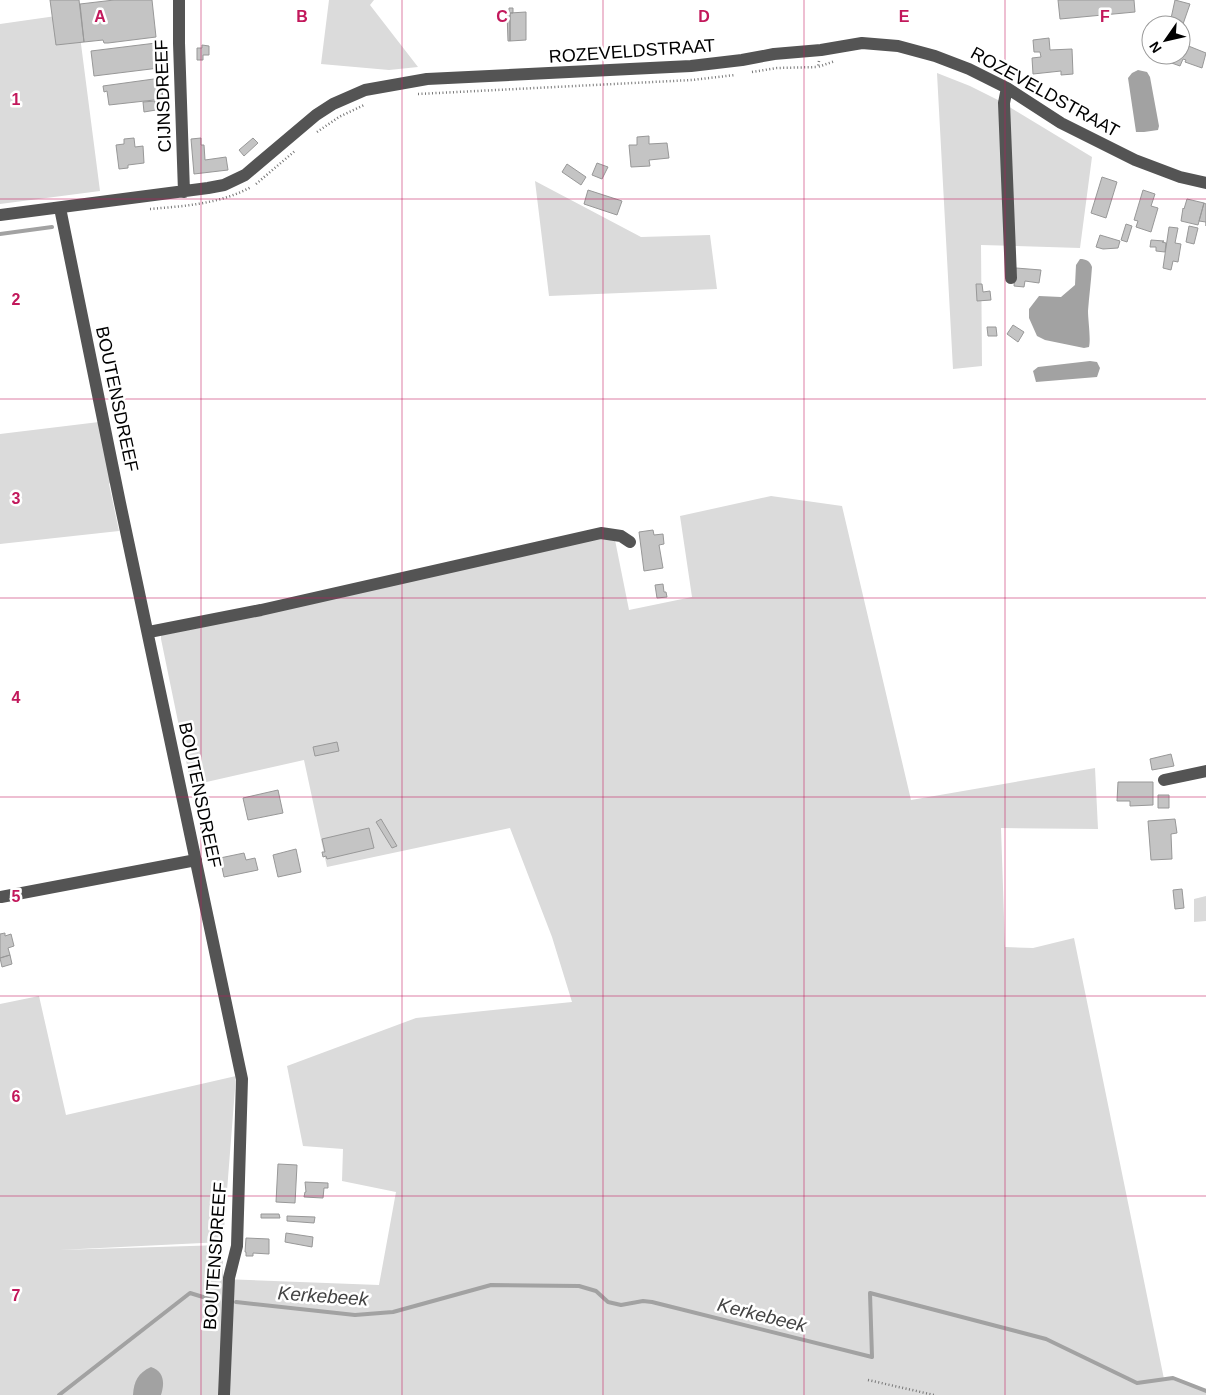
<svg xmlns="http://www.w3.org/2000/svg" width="1206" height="1395" font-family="Arial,sans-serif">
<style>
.green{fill:#dbdbdb}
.water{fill:#a2a2a2}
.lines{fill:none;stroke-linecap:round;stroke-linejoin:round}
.stream{stroke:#a2a2a2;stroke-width:4}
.building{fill:#c4c4c4;stroke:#989898}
.path{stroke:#767676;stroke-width:2.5;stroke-dasharray:1 2.5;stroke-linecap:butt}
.minor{stroke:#545454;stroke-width:12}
.grid{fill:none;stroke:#c2185b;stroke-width:1;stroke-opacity:0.55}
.labels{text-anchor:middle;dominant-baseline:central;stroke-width:5;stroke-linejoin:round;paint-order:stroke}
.street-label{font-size:18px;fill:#000;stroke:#fff}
.water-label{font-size:19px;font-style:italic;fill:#434343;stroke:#fff}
.grid-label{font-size:16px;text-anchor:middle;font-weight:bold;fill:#c2185b;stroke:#fff;stroke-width:5;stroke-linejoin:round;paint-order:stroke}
</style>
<rect width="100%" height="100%" fill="#fff"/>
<path class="green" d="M329,0H374L370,5L418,67L389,70L321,64Z
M77,13L100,191L0,204V24Z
M937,73L970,86L998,100L1092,157L1080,248L981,245L982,366L953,369Z
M535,181L641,237L710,235L717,289L549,296Z
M99,422L112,479L109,484L119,531L0,544V434Z
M771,496L842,506L911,800L1095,768L1098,829L1001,828L1005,947L1033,948L1074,938L1164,1379L1173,1378L1206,1391V1395H0V1004L39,996L66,1115L236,1076L223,1242L59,1250L223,1245V1279L379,1285L396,1192L342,1181L343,1149L303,1146L287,1066L416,1018L572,1002L552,937L510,828L327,867L304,760L202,783L199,774L189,775L161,639V635L614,535L629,610L692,597L680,516Z
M1206,896V921L1194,922V899Z"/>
<path class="water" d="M1138,70L1147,72L1150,77L1159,126L1158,130L1144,132H1136L1128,78L1132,73Z
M1080,259C1086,259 1090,261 1092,267C1091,282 1089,297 1088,311C1088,320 1091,339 1089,347L1084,348L1045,340L1037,336L1029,318V309L1039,296L1061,297L1075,285L1076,265Z
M1090,361L1097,362L1100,368L1097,377L1036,382L1033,371L1038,367Z
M151,1367C164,1371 165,1383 161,1395H133C134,1381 138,1373 151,1367Z"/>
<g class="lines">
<path class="stream" d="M0,234L52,227
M236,1302L355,1315L393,1312L491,1285L579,1286L596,1291L608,1302L621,1305L643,1301L652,1302L872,1357L870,1293L1046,1339L1137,1383L1173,1378L1206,1391
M59,1395L190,1293L216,1301"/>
</g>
<path class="building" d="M50,0H79L84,42L56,45Z
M114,0H152L156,37L108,43H104L103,40L84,42L80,4Z
M1058,0H1134L1135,12L1060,19Z
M1175,0L1190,4L1182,27L1181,25L1170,23Z
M509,8H513V13H510V41H508L507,13H509Z
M526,12V40L510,41V13Z
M1049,38L1050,50L1072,49L1073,74L1061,75V71L1033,74L1032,58L1041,57L1040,52H1034L1033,40Z
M156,43L159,68L94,76L91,51Z
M1181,43L1206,53L1202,68L1185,62L1186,60L1183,59L1180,66L1166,61L1167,55H1181Z
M202,45L209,46V55H203V60H197V48H202Z
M161,78L163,99L109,105L107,91L104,92L103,86Z
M155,101L156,110L144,112L143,102Z
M649,136V144L667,143L669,158L649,160L650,166L631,167L629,145H637V137Z
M134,138L135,147L143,146L144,163L128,165V168L119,169L116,145L124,144V139Z
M201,138V145H204L205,160L226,157L228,170L194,174L191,139Z
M253,138L258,143L244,156L239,150Z
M597,163L608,167L602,179L592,175Z
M567,164L586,177L581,185L562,172Z
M1102,177L1117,182L1106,218L1091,213Z
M588,190L622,201L617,215L584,204Z
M1143,190L1155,194L1151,206L1158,208L1151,232L1136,227L1138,221L1134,220Z
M1187,199L1204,203L1198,225L1181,221L1183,208L1184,209Z
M1204,203L1206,204V226V222L1199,221Z
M1126,224L1132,226L1127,242L1121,240Z
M1189,226L1198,228L1194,244L1186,242Z
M1169,227L1178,228L1175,243L1181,244L1178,262L1173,261L1171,270L1163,268Z
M1100,235L1120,241L1118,248L1103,249L1096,247Z
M1151,240L1164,241L1162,242L1166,243L1165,252L1156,251V247H1150Z
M1016,268L1041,270L1039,283L1025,281L1024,287L1014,286Z
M976,284H982L983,292L990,291L991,300L977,301Z
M1013,325L1024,332L1018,342L1007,334Z
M987,327H996L997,336H988Z
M653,530L654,535L663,534L664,544L659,545L663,568L644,571L639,532Z
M663,584L664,592H666L667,597L657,598L655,585Z
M337,742L339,751L315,756L313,747Z
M1171,754L1174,766L1152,770L1150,759Z
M1118,782H1153V805L1130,806V801H1117Z
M278,790L283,813L248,820L243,798Z
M1158,795H1169V808H1158Z
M381,819L397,846L392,848L376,822Z
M1175,819L1177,833L1171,834L1172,859L1151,860L1148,821Z
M369,828L374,848L327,859L326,856L323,857L322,852H325L322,839Z
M296,849L301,872L278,877L273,855Z
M244,853L246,860L255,858L258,870L224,877L220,858Z
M1182,889L1184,908L1175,909L1173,890Z
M5,933V936L11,934L14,946L8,948L10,955L0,958V934Z
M10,955L12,964L2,967L0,958Z
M278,1164L297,1165L295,1203L276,1202Z
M305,1182L328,1183V1188H324L323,1198L304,1197L305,1192H306Z
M261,1214H279L280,1218H261Z
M287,1216L315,1217L314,1223L287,1221Z
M286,1233L313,1237L312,1247L285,1242Z
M246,1238L269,1239V1254L253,1253V1256H246V1252H245Z"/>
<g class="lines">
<path class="path" d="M819,61L818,67L835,61
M752,72L777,68L818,67
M418,94L692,80L735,75
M317,132L339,117L364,105
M256,184L296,150
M150,209C185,206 220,204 251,187
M868,1380L934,1395"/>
<path class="minor" d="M179,0V43L184,192
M1007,88L1004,103L1011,278
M60,208L120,503L242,1079L237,1246L229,1278L224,1395
M0,215L208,188L224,185L245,175L316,115L333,104L365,90L427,79L691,66L742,60L774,54L821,50L862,43L898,46L935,56L969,69L1007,88L1061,123L1135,160L1180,177L1206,183
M149,632L261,610L601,533L621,536L630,542
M1164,780L1206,771
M1,897L196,860"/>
</g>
<path class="grid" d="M201,0V1395M402,0V1395M603,0V1395M804,0V1395M1005,0V1395M0,199H1206M0,399H1206M0,598H1206M0,797H1206M0,996H1206M0,1196H1206"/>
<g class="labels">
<g class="street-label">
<text transform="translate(632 51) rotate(-4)">ROZEVELDSTRAAT</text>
<text transform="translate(1045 92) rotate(29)">ROZEVELDSTRAAT</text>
<text transform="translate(163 96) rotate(-92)">CIJNSDREEF</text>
<text transform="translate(117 399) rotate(78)">BOUTENSDREEF</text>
<text transform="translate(200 795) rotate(78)">BOUTENSDREEF</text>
<text transform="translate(215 1256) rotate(-86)">BOUTENSDREEF</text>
</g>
<g class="water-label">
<text transform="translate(323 1296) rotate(4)">Kerkebeek</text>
<text transform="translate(762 1315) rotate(14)">Kerkebeek</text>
</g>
</g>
<g class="grid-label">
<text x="100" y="22">A</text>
<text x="302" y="22">B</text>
<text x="502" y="22">C</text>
<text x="704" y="22">D</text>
<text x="904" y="22">E</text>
<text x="1105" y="22">F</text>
<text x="16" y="105">1</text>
<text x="16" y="305">2</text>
<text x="16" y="504">3</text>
<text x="16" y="703">4</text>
<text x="16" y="902">5</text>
<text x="16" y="1102">6</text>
<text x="16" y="1301">7</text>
</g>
<g transform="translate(1166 40) rotate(236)"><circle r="24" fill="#ffffff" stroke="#999999"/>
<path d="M0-4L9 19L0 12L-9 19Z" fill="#000000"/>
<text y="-8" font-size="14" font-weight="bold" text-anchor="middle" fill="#000000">N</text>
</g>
</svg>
